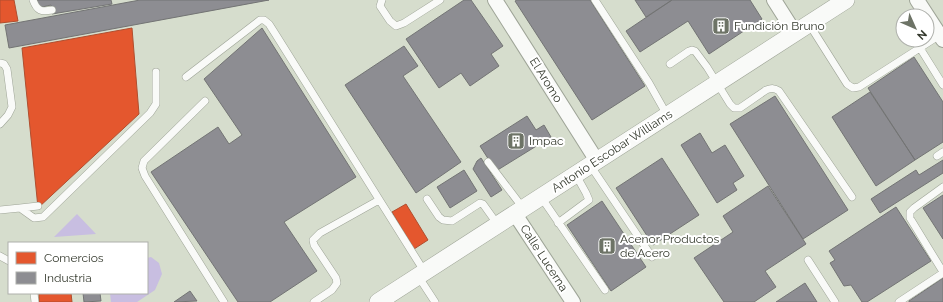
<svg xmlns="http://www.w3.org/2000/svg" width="943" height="302" font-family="Raleway,sans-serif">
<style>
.green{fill:#c8bee1}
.shops{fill:#e4572e;stroke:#b04e2e}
.industry{fill:#8d8d92;stroke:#737474}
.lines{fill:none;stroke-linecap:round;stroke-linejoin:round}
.service-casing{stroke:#9ea497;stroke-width:8}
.minor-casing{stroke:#9ea497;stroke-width:16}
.tertiary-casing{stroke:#9ea497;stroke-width:18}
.service{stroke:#f9faf8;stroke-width:7}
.minor{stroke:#f9faf8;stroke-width:14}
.tertiary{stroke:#f9faf8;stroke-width:17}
.labels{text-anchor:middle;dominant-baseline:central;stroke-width:4;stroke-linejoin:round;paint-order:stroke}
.poi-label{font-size:12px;fill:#353a2e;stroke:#fff;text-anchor:start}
.street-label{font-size:12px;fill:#353a2e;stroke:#fff}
</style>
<rect width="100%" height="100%" fill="#d6ddcd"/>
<path class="green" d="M77,214L96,234L54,237Z
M151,257L159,263L162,274L155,290L137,302H111L110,293H147V258Z"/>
<path class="shops" d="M0,0H14L18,21L0,23Z
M132,28L139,114L38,208L22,48Z
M406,204L428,240L414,249L392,212Z
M39,293H71L72,302H39Z"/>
<path class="industry" d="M37,0H111L112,4L52,14L51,5L38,8Z
M140,0H269L9,48L5,25Z
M464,0H471L503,46L491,54L499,66L470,86L461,73L439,88L406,39Z
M517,0H590L645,86L592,120L515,1Z
M635,0H672L646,17Z
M672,0H750L762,19L709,54L688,21L640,52L626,31Z
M262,28L356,177L284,222L317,271L270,302H238L151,172L218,127L229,144L242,135L204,79Z
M404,46L418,66L403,76L461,162L416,193L345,85Z
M914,57L943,102V142L915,160L868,88Z
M870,92L915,160L876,186L832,117Z
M775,96L848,210L803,239L730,124Z
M527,116L536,130L544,125L551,137L496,171L480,146Z
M700,133L712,153L725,145L744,176L733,183L737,190L717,203L681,145Z
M481,158L502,190L491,197L473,169L477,161Z
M662,158L699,215L653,245L616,188Z
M943,160V173L880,213L871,199L916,170L919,175Z
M464,170L477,191L450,208L437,187Z
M768,186L806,244L765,271L776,287L754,302H724L694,258L733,232L723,216Z
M943,195V239L923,208Z
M602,201L646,267L611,291L567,225Z
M896,207L931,261L867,302H862L851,285L844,286L830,263L835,260L829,251Z
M943,278V302H909V301Z
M805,283L817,302H776Z
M190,291L197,301L174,302Z
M83,293H100L101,301L84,302Z"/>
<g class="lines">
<defs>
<path id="service" d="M33,0C37,11 41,12 52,10
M382,0L380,6L390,21L396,26L404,23L440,0
M595,0L649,83L667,115
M809,24L847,84L853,88L859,87L940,35
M920,48L943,85
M0,63L4,64L7,69L12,107L8,115L0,124
M670,64L689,51L692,50L695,51L707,67L730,104L734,108H740L766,90C772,88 774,88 779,91L852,197
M186,77L260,20H264L269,24L276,35L424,271
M205,101L144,161L142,168L145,176L224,302
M937,156L943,152
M488,162L523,208
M590,165L652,257
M943,187L914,208L910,212V218L943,272
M541,197L605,290
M427,199L439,217L443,220L452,221L480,203L483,204L498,225
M20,208L38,206
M0,210L20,208L34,218L43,217L150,113L156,104V72
M558,223L589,200L586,193L576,175
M0,256L9,261
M808,260L835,302
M418,276L435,302
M34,293L35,302
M314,302L332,290L337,283L336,278L314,245L313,240L320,233L379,200
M899,302L943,273"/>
<path id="minor" d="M495,0L597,161
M774,0L795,33
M917,0L943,40
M515,214L573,302"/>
<path id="tertiary" d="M378,302L846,0"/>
</defs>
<use href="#service" class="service-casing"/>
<use href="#minor" class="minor-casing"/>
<use href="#tertiary" class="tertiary-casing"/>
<use href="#service" class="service"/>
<use href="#minor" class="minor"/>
<use href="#tertiary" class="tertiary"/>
</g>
<defs>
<symbol id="building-square" viewBox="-11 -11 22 22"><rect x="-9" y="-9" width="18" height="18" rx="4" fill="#6d7366" stroke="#fff"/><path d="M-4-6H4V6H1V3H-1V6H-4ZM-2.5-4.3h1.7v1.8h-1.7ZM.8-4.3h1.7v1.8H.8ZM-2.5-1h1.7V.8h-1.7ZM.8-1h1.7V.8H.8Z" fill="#fff"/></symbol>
</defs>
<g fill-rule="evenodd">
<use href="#building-square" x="711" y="16" width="20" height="20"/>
<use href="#building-square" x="506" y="131" width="20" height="20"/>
<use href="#building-square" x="597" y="236" width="20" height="20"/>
</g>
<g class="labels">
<g class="poi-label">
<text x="734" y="26">Fundición Bruno</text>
<text x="529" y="141">Impac</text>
<text x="620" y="239">Acenor Productos<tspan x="620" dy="14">de Acero</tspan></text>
</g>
<g class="street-label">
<text transform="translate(546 80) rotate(58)">El Aromo</text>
<text transform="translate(612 151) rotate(-33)">Antonio Escobar Williams</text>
<text transform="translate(544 258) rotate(57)">Calle Lucerna</text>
</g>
</g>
<rect x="8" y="242" width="140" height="52" fill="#ffffff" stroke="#aeb0ab"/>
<rect x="16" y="252" width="20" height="12" fill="#e4572e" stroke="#aeb0ab"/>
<text x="44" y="262" font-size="12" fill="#353a2e">Comercios</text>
<rect x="16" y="272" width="20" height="12" fill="#8d8d92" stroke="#aeb0ab"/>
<text x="44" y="282" font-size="12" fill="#353a2e">Industria</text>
<g transform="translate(915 28) rotate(135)"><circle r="19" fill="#ffffff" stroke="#aeb0ab"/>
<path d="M0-3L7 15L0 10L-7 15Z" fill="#6d7366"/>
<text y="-6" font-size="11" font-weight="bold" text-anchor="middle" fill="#353a2e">N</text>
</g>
</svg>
